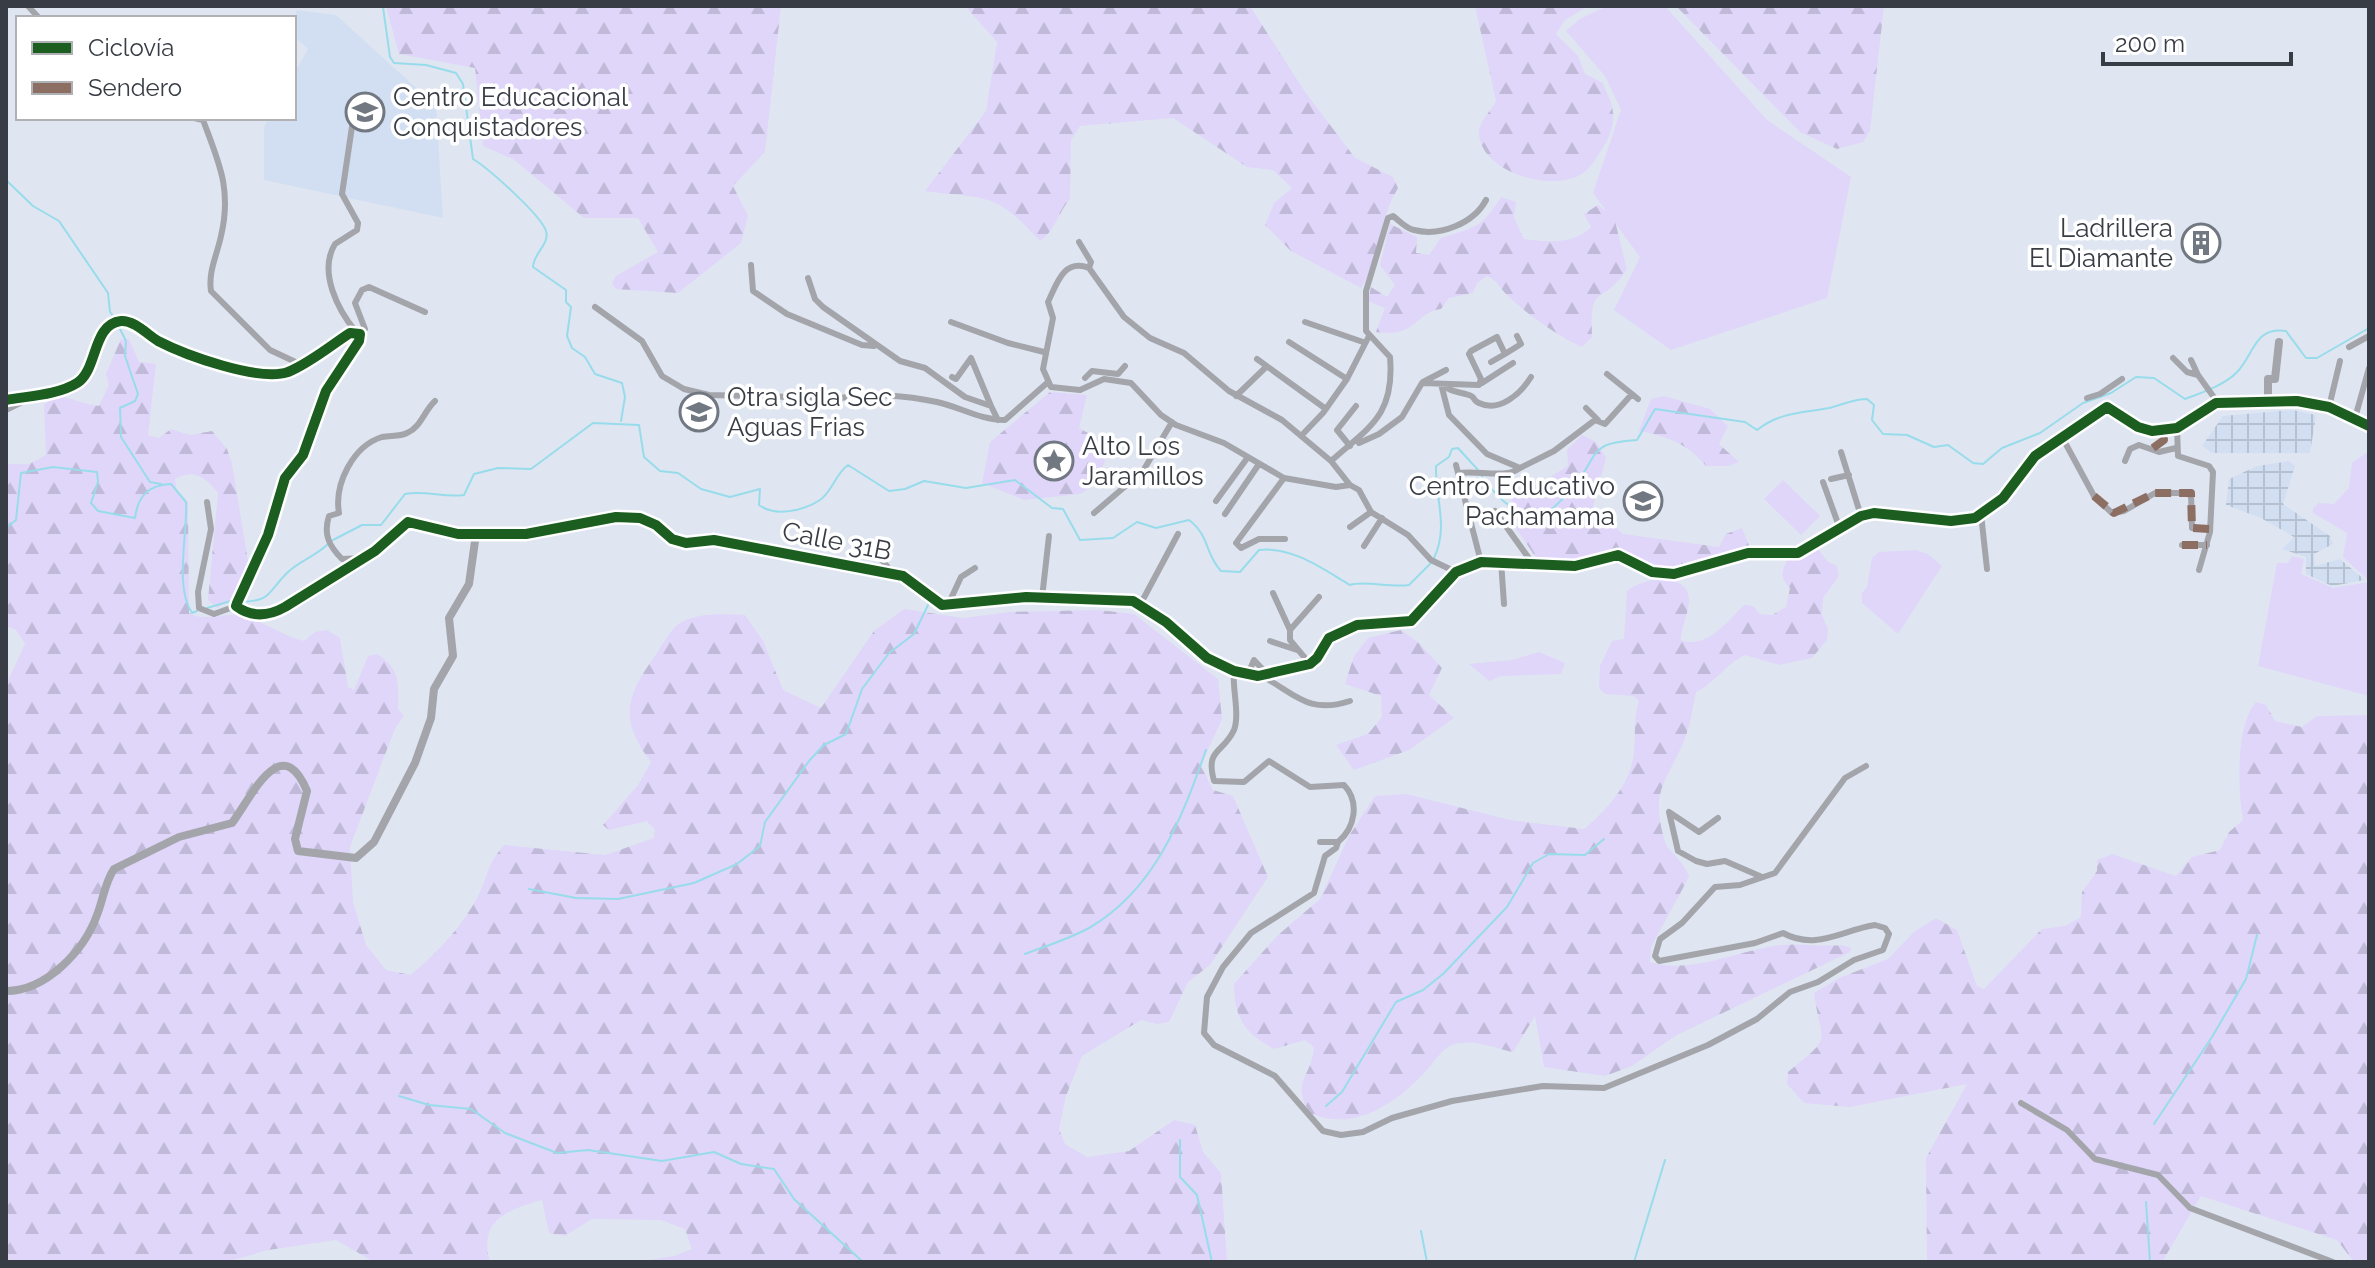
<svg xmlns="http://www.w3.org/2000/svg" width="2375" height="1268" font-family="Raleway,sans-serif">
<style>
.built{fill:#d2dff2}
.industrial{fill:url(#industrial-grid)}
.grass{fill:#dfd6f9}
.forest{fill:url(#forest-firs)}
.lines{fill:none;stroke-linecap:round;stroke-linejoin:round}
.stream{stroke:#98dceb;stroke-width:2}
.minor{stroke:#a3a5ab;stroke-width:6}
.tertiary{stroke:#a3a5ab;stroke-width:8}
.quiet{stroke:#8d6e63;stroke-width:8;stroke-dasharray:16 8;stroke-linecap:butt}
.cycleway-casing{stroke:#fff;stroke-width:15}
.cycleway{stroke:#1b5e20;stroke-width:10}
.labels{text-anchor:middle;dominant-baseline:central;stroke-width:7;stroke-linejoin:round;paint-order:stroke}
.poi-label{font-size:26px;fill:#383d45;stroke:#fff;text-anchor:start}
.street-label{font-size:26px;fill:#383d45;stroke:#fff}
</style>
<defs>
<pattern id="industrial-grid" width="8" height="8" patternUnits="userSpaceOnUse" patternTransform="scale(2)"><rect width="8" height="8" fill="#d2dff2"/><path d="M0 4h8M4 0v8" fill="none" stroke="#b5c0d1"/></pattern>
<pattern id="forest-firs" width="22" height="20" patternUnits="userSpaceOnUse" patternTransform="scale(2)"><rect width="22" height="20" fill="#dfd6f9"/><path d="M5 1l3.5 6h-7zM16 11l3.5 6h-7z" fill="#c0b9d7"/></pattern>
</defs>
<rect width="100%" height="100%" fill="#dfe6f1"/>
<path class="built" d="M296,10L336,15L436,106L443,218L264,180V127L269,118H294V74L308,49L294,36Z"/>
<path class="industrial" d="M2292,410L2316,415L2310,453H2212L2202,446L2223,416Z
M2289,461L2295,466L2283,504L2330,536L2333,544L2314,554L2315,566L2340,559L2365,580L2332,586L2306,574V557L2282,549L2294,537L2261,518L2226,505L2229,479L2257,466Z"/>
<path class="grass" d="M1607,6H1665L1767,120L1851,177L1827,298L1671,350L1614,310L1640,257L1593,193L1621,110L1605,76L1566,31L1580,19Z
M2369,451V581L2343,557L2347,533L2313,513V508L2319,503L2334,504L2349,488L2352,463Z
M1783,480L1820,516L1801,535L1764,499Z
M1916,550L1928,554L1942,566L1898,634L1862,603V593L1867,587L1872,558L1879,552Z
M2292,556L2304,559L2301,574L2333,588L2369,582V696L2258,666L2277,563H2288Z
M1539,652L1565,663L1561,674L1501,676L1489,681L1469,664L1512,660Z"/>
<path class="forest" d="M386,6H781L765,152L733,186L748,216L741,243L678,293L616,289L612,283L616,276L658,252L638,218H584L513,159L483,146L475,68L399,54Z
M965,6H1250L1303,89L1355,158L1393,177L1398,188C1379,219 1380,258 1361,288L1291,251L1265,225L1274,203L1292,188L1273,170L1247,167L1173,118L1080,126L1071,140L1070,199C1058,213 1055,231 1040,241C993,190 988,200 925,191L986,111L997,42Z
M1475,6H1588L1565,20L1556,34L1578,56L1585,74L1603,83C1606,92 1612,102 1613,112C1615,126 1608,141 1600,152C1595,160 1589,170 1580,175C1551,192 1480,172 1479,133C1478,123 1492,110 1496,101Z
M1676,6H1884L1870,131L1863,142L1837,149L1800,132Z
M1501,197L1516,202L1514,217L1524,239C1547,242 1574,245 1591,227L1584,214L1598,205L1614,217L1627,269C1601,309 1590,279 1592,337L1582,347C1559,337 1527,314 1509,297C1500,289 1498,281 1487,276L1477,283L1473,293L1449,298L1441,309C1414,313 1417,338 1376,332L1385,308L1368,301L1371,287L1387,297L1395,285L1380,265L1390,224L1417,237L1416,253L1429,255L1441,238C1475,227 1481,229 1501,197Z
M121,339H129L139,362L156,364L148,435L159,438L171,429L190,435L212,431L227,449L232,464L249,567L239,593L217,608L208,600L218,493C206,477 193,468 175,479L177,493L188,502L189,613C204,622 223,613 239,615C261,619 282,636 304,641L315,632L327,630L340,638L348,687L354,690L368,656L377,654C400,668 399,684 398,709L404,715L394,731L350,847L353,902L366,945L386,970L411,975C438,951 462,928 479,894C490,872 485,868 504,845L605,855L654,838L655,830L647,821L609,830L603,825L638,785L651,762C619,720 625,697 655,656C661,647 669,632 677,625C695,612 724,614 745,615L763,641L783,690L821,708L874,631L904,609L963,618L1010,612L1099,610L1134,614L1218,679L1222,719L1201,765L1213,790L1233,796L1268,877L1210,965L1188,982L1169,1022L1157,1024L1141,1020L1082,1056L1066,1096L1059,1129L1065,1144L1087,1157L1129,1151L1174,1120L1195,1125L1203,1152L1221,1173L1227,1262H637L674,1256L692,1249L685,1229L661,1220L592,1219L565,1236L549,1233L542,1200C507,1210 478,1220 490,1262H374L336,1240L268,1250L227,1262H6V685L25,644L16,630L6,626V464H29L46,455L44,405L55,396C71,397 82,404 99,406L109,385L106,374Z
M1050,392L1087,395L1079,428L1111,446L1095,485L1080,494L1024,500L982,483L990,442Z
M1664,396L1710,409L1728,426L1719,444L1739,462L1728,466H1706C1688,444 1667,436 1639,431L1651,399Z
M1582,435L1596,442L1606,458L1593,507L1623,534L1719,547L1726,534L1742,528L1754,558L1647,575L1615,549L1573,560L1537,559L1505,512L1513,499L1568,466L1567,450Z
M1817,548L1828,562L1837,566L1839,576L1823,598L1822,615L1828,629L1827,640L1812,658L1779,665L1745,655C1727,663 1715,683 1696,692C1693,708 1690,726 1684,741C1665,785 1650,790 1665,842C1669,853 1683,859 1689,877L1651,947L1650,962C1690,975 1740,950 1780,945C1801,943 1822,947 1843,945L1851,948L1850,952L1675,1036L1632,1066L1605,1076L1544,1067L1535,1016L1513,1052C1492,1048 1474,1038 1452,1045C1443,1048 1433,1063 1426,1071C1396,1103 1355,1133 1310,1113C1290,1082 1312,1077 1314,1047L1305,1040L1274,1049C1245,1034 1234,1017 1234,984L1277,936L1320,899L1349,836L1375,796L1406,794L1510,820L1584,829C1607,810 1632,783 1634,751C1636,733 1633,718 1639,701L1633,696L1605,694L1599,688L1600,666L1612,641L1624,639L1627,591C1644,577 1690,571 1689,602C1688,615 1681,627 1681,640C1706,650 1728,621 1744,605L1753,606L1760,614L1772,615L1786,607L1790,588C1780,578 1781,573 1787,560Z
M1401,630L1419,643L1442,668L1429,695L1454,718L1409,750L1354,770L1336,745L1368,734L1382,717L1381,696L1345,684L1354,656L1368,638Z
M2256,702L2266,705L2275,721L2302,727L2317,716L2369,715V1262H2354L2337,1240L2201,1196L2162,1262H1927L1926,1158L1967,1084L1850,1107L1804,1103L1787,1084L1788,1072C1835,1034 1821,1046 1814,993L1839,978L1888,959L1914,932L1936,918L1957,930L1977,986L1984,989L2042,929L2065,926L2081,917L2082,892L2097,871V860L2112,854L2176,876L2192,857L2220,850L2229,832L2243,820C2238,790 2235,726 2256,702Z"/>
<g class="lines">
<path class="stream" d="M378,6L383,7L390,57L394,63L426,65L456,73L463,84L473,159C488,168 541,215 546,231C550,244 533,254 533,267L566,290V302L571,307L567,336L572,348L585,357L595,374L622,383L625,397L621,421
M6,180L33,206L59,221L108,293L110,312L114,317
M119,327L126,341L125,356L138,394L135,401L120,408L121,437L150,482L161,484
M1481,475C1501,503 1512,514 1548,513C1557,504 1568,495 1575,485C1600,453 1588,443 1637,440L1655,409L1745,422L1757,430C1780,412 1802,413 1829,408C1842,405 1853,399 1867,399L1874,405L1872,420L1883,434L1907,435L1934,447L1948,445L1973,463L1983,464L2002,448L2040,433L2083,403L2111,393L2136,377L2154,378L2185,399C2201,393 2225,385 2237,372C2254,355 2254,326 2286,331L2306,358H2317L2369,328
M6,528L16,520L21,473L53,467L97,472L98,482L91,503L98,511L135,518C138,496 148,485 171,484L186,502C188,533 174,586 192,613L197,611
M333,540L362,525H381L405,494C426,490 443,498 464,495L474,474L498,468L531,469L593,423L639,425L644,457L660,471L678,473L701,489L730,497L760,489L759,505C775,517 803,511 820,500C832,492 836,473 848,465L889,491L905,489L924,481L966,488L1015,480L1052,508L1063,509L1080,540L1113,538L1137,522L1156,528L1189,520C1210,536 1205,554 1221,571L1240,572L1259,550C1292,546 1323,569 1350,585C1365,580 1390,588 1409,585L1431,563
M1434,558C1449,527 1435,498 1436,466L1449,457L1452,449L1458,448L1478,470
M240,602C272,601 267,593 286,574C297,562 316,556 328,544
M207,608L234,600
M529,889L576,898L618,899L694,883L737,864L760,846L765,822L809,761L824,745L846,734L862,689L889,653L914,634L929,603
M1025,954C1046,946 1069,939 1089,928C1155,890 1182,818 1206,750
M399,1096L429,1105L471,1109L505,1133L557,1153L588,1150L662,1161L714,1152L741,1164L774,1169L794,1199L863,1262
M1326,1106L1342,1092L1396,1002L1423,990L1443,974L1507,907L1533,863L1549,854L1585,855L1604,839
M2154,1124L2212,1037L2246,979L2257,935
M1180,1140V1177L1197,1195L1212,1262
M2146,1202L2150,1262
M1421,1231L1427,1262
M1634,1262L1665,1160"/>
<path class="minor" d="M28,6L39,18
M194,118L203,120C219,163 232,189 221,236C217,255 208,272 211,291L270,350L302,365
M353,120L342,194L358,223L357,230L335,244C318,272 338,310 356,332
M1079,242L1091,262L1089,268
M751,265L753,291L787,314L862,345L874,346
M808,278L815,299L823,307L900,361L925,368L965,397L991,406L998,420
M595,307L642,341L662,376L684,389L709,395L841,398C869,392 908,396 937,402C960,407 980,420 1005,420L1047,383
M951,322L1008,343L1044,352
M1305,322L1363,342
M365,329L355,303L362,290L369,287L425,312
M1289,342L1347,379L1369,336
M2349,347L2369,336
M2173,358L2187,372L2198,375L2218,403
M1257,359L1326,409
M2191,360L2198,375
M1491,362L1505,354
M1607,374L1632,394
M952,377L956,379L971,358L991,406
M1085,378L1092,371L1118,374L1125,366
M1423,382L1446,370
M1482,383L1513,363
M1441,384L1449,415L1487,454L1520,468L1554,451L1595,420L1605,424L1632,394L1638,399
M1441,384C1452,393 1457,391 1469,395C1477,398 1471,399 1479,403C1500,413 1521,393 1531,377
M1236,396L1265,368
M2087,398L2100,394L2122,379
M6,400C28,396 58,395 77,383C97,370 93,323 122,321C135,320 157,340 170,347C200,362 247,377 282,373C310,370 329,336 356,332L359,341L326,391L303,455L285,478L268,535L236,606L249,614H273L375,551L405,523L415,521L458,534H476
M2329,407L2340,361
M1586,408L1598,420
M6,410L30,398
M2355,418L2369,368
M2177,428L2178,456L2209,466L2213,472L2210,532L2199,570
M1301,436L1323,413L1347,379
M2062,437L2094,496L2112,513L2124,511L2155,493H2191L2192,528L2210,529
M1359,443L1379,434L1402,417L1422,383L1479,385L1481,379L1469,354L1471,351L1497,337L1505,354L1521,344L1517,336
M1350,446L1337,430L1356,406
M2153,448L2164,440L2163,431
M1841,452L1861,516
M1331,461L1282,420L1229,391L1184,353L1150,338L1124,317L1089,268C1064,258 1057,283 1048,302L1053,318L1043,369L1051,387L1080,390L1104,379L1131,383L1161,415L1176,425L1224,443L1284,478L1336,487L1350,485L1359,490L1371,512L1408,535L1431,560L1456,572
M2125,461L2130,449L2139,445L2159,452L2176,448
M1456,465L1481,562
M1459,473C1478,470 1506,479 1520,468
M1284,478L1236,543L1241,548L1259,539H1285
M1831,479L1849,475
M1823,482L1840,529
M1350,485L1331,461C1369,427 1395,416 1390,357L1366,331V291L1388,218L1393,216C1400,221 1405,228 1414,230C1440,237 1474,223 1486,200
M1216,501L1248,457
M207,502L211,529L198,592L199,608L214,614L236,606
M1495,511L1533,564
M1094,513L1143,471L1172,422
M1225,514L1259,464
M1981,514L1987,569
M1350,527L1371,512
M2182,545H2207
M1364,546L1382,518
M877,555L887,566L888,573
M364,558L342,559C329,546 323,534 329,516L339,513C334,484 353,446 382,437C390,435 399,437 407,433C421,427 424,411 435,401
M1501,561L1504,604
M1273,593L1290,630
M1042,598L1049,536
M948,605L961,577L975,568
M1140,605L1178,534
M1270,641L1297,650
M1310,664L1290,640V630L1319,597
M1234,671C1232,688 1240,714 1234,730C1223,754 1205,748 1214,781L1244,782L1269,761L1310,787L1344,785C1360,802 1355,828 1338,842H1320
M1248,674L1254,660L1268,675
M1260,675C1295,693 1307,715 1350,701
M1718,818L1699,832L1669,812L1678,851L1696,861L1707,864L1725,861L1762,877
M1338,842L1336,848L1325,856L1314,893L1251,933L1223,967L1207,997L1204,1033L1214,1045L1275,1076L1323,1131L1341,1135L1363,1132L1392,1118L1452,1101L1543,1086L1604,1088L1708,1045L1757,1019L1790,992L1818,982L1854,960L1883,950L1889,934L1885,928L1875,925C1842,930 1816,951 1783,933L1755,943L1659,961L1655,956L1660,939L1682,923L1715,887L1740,885L1775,873L1845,778L1866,766
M2021,1103L2067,1130L2095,1159L2158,1175L2190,1208L2333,1262"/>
<path class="tertiary" d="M2268,402V379H2275L2279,342
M6,991C46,991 84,951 97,915C103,900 105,882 114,869L179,837L232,823C250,800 281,728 307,791L295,839L298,851L356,858L374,842L415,763L431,718L434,689L453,656L449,618L469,584L476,534C498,531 521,537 544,532C575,526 602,515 635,518C651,519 658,531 671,539C684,546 700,541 714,540L903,576L942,605L1026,597L1133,601L1166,622L1207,658L1234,671L1258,676L1310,664L1317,658L1329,638L1357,625L1411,621L1456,572L1481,562L1575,566L1618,555L1652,572L1674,574L1748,553H1798L1861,516L1874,513L1951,521L1975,518L2003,498L2035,456L2107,407L2138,427L2152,431L2177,428L2216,403L2297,401L2329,407L2369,426"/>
<path class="quiet" d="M2153,448L2164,440L2163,431
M2094,496L2114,513L2155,493H2191L2192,528L2210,529
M2182,545H2207"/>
<defs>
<path id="cycleway" d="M6,400C28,396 58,395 77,383C98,370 92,324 121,321C134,320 148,335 158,341C185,355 259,382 288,372C310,363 330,346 350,333L360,334L359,341L326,391L303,455L285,478L268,535L237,603L236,606C252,618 269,616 285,607L375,551L408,522L458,534H526L616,517L640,518L656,525L672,539L686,543L714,540L903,576L942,605L1026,597L1133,601L1166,622L1207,658L1234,671L1258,676L1310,664L1317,658L1329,638L1357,625L1411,621L1456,572L1481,562L1575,566L1618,555L1652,572L1674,574L1748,553H1798L1861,516L1874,513L1951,521L1975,518L2003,498L2035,456L2107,407L2138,427L2152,431L2177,428L2216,403L2297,401L2329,407L2369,426"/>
</defs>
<use href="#cycleway" class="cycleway-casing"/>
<use href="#cycleway" class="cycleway"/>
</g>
<defs>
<symbol id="school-ring" viewBox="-11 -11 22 22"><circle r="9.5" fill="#fff" stroke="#727881" stroke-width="1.5"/><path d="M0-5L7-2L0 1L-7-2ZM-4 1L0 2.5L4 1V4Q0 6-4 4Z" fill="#727881"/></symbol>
<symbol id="building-ring" viewBox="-11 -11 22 22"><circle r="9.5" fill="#fff" stroke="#727881" stroke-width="1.5"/><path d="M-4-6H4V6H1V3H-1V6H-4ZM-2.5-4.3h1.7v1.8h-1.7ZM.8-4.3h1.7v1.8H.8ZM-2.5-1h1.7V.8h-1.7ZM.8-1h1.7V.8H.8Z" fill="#727881"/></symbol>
<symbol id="sight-ring" viewBox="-11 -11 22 22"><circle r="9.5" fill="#fff" stroke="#727881" stroke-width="1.5"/><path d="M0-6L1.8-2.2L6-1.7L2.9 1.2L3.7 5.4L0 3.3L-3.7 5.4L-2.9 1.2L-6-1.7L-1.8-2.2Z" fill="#727881"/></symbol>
</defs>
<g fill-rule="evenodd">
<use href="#school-ring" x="343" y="90" width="44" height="44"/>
<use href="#building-ring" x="2179" y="221" width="44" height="44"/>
<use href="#school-ring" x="677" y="390" width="44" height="44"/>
<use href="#sight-ring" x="1032" y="439" width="44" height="44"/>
<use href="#school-ring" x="1621" y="479" width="44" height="44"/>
</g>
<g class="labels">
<g class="poi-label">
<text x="393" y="97">Centro Educacional<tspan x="393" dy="30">Conquistadores</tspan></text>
<text x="2173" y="228" text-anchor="end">Ladrillera<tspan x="2173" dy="30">El Diamante</tspan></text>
<text x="727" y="397">Otra sigla Sec<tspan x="727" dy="30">Aguas Frias</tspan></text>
<text x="1082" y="446">Alto Los<tspan x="1082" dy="30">Jaramillos</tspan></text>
<text x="1615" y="486" text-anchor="end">Centro Educativo<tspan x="1615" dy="30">Pachamama</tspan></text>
</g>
<g class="street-label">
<text transform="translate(837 541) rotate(11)">Calle 31B</text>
</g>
</g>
<rect width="2375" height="1268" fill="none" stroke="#383d45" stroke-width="16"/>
<rect x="16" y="16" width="280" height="104" fill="#ffffff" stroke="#afb1b5" stroke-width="2"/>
<rect x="32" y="42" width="40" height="12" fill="#1b5e20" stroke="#afb1b5" stroke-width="2"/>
<text x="88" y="56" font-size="24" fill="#383d45">Ciclovía</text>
<rect x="32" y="82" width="40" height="12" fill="#8d6e63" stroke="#afb1b5" stroke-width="2"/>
<text x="88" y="96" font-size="24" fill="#383d45">Sendero</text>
<path d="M2103 52v12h188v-12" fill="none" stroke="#383d45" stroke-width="4"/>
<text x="2115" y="52" font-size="24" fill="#383d45" stroke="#ffffff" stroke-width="6" paint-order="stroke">200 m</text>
</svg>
